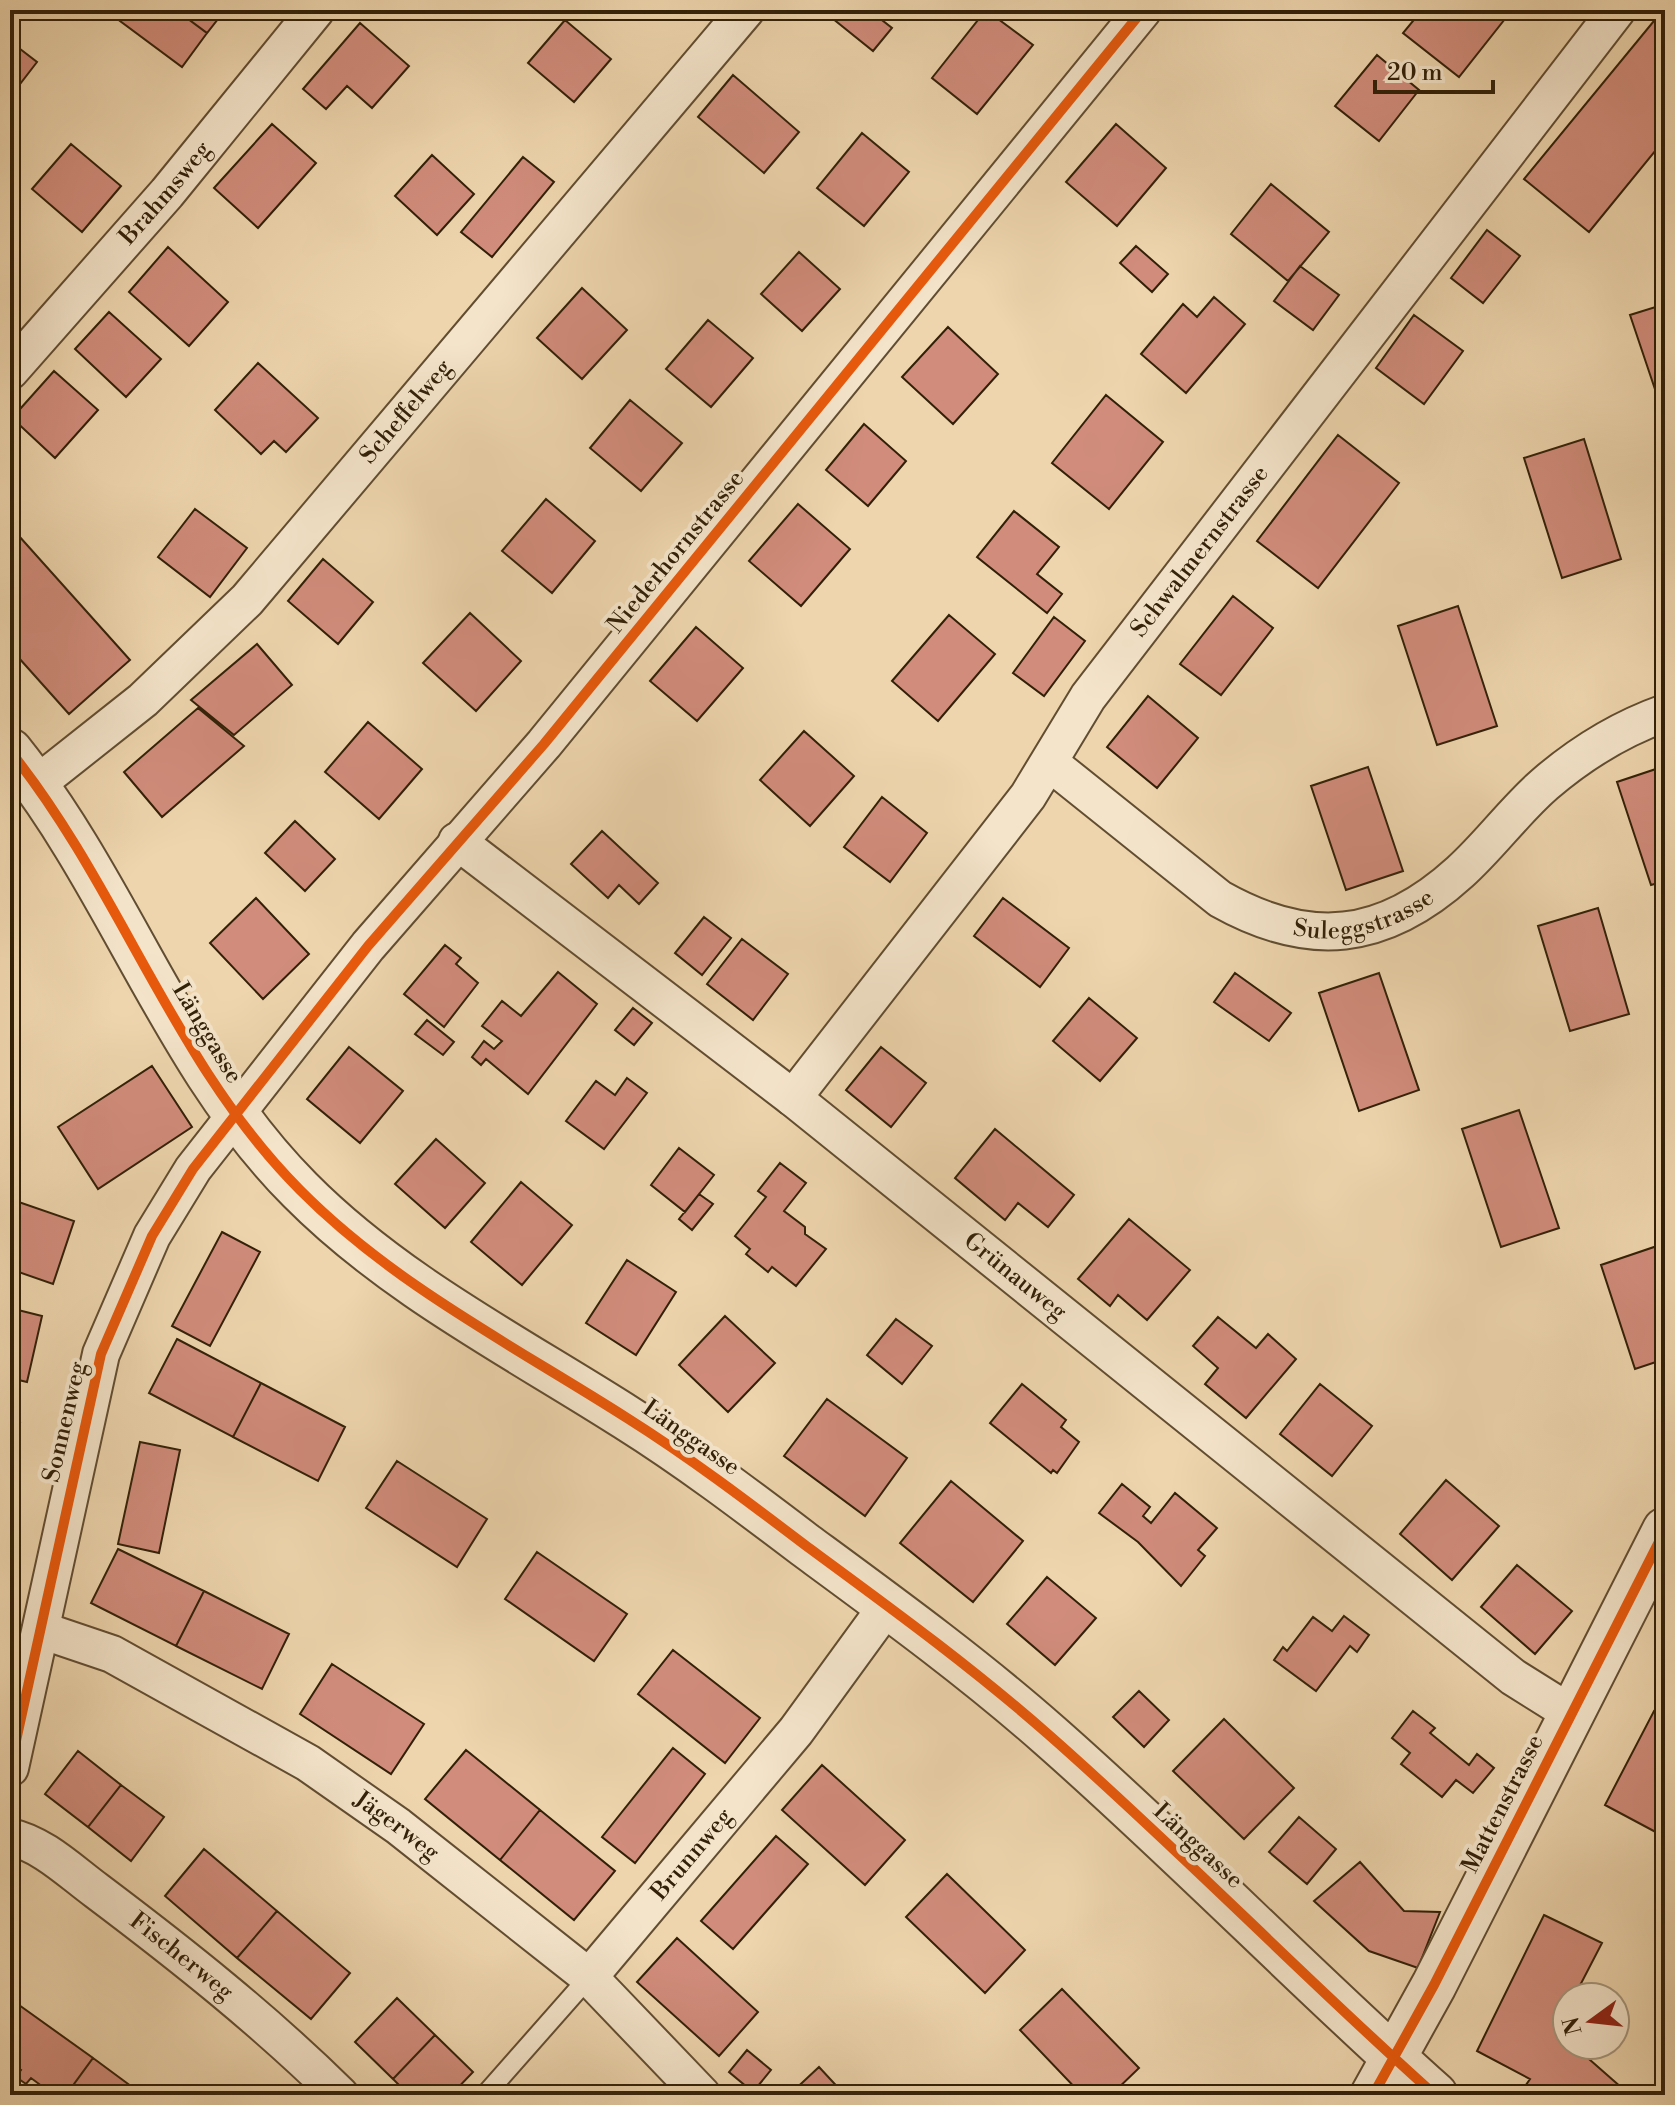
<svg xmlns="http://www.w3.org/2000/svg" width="1675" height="2105" font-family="'Libre Bodoni',serif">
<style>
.building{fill:#d18c7b;stroke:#322008;stroke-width:2}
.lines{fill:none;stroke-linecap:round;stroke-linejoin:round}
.service-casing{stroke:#614d31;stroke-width:22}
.minor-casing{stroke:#614d31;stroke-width:40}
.tertiary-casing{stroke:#614d31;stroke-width:48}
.service{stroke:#f4e4ca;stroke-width:18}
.minor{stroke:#f4e4ca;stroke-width:36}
.tertiary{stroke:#f4e4ca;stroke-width:44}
.cycleway-casing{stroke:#f4e4ca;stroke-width:15}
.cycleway{stroke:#e8590c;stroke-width:10}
.labels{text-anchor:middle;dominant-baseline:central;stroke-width:8;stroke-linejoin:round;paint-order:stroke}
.street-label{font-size:24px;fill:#322008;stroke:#f4e4ca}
</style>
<rect width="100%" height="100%" fill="#eed5ad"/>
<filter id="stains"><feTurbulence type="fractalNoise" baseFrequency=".0025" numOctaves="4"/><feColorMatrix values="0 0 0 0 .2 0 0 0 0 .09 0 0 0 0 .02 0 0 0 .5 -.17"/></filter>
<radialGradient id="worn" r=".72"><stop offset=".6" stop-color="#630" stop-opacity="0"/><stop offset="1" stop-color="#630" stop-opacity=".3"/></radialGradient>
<path class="building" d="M122,10H176L207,33L182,67L116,18Z
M176,10H225L207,33Z
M822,10H869L892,28L873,51Z
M986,10L1033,45L977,114L932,78Z
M1422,10H1512L1459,77L1403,33Z
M1658,16L1665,22V139L1589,232L1524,179Z
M565,20L611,59L574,102L528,63Z
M360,23L409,66L372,108L347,86L326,109L303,89Z
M11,42L37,62L10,97V44Z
M1377,55L1419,90L1379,141L1335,106Z
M733,75L799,132L764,173L698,117Z
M272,124L316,163L258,228L214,188Z
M1116,124L1166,168L1117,226L1066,182Z
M862,133L909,172L864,226L817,188Z
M71,144L121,186L82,232L32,189Z
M432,155L474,194L437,235L395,196Z
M523,157L554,182L492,257L461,232Z
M1271,184L1329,232L1288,281L1231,234Z
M1487,230L1520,256L1483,303L1451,278Z
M1136,246L1168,274L1152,292L1120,263Z
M168,247L228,302L189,346L129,292Z
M799,252L840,289L802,331L761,294Z
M1300,266L1339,295L1313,330L1274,301Z
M582,288L627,330L582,379L537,338Z
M1214,297L1245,324L1186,393L1141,354L1183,304L1197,317Z
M1665,304V419L1630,315Z
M109,312L161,359L126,397L75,349Z
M1414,315L1463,351L1424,404L1376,368Z
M708,320L753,358L711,407L666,369Z
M948,327L998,374L953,424L902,377Z
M258,363L318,418L286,452L274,441L261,454L215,410Z
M54,371L98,410L55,458L12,418Z
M1106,395L1163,442L1109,509L1052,463Z
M630,400L682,443L641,491L590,448Z
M864,424L906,461L868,506L826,470Z
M1338,435L1399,483L1318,588L1257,541Z
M1584,439L1621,559L1562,578L1524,458Z
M546,499L595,541L552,593L502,551Z
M798,504L850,549L801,606L749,561Z
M195,509L247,548L210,597L158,557Z
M1014,511L1059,547L1037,574L1062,594L1047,613L977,557Z
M10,526L130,660L69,714L10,648Z
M323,559L373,602L338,644L288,601Z
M1233,596L1273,628L1221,695L1180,664Z
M1458,606L1497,726L1437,745L1398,626Z
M470,613L521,661L476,711L423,663Z
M949,615L995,654L938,721L892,681Z
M1054,617L1085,641L1044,696L1013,673Z
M696,627L743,668L697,721L650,681Z
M257,644L292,685L234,735L191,700Z
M1148,696L1198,738L1157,788L1107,747Z
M198,708L244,746L162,817L124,772Z
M368,722L422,769L379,819L325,772Z
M804,731L854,776L810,826L760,780Z
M1665,766V881L1651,885L1617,782Z
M1368,767L1403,871L1346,890L1311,786Z
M882,797L927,833L890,882L844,847Z
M295,821L335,859L305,891L265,853Z
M602,831L658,883L639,904L619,885L608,898L571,864Z
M256,898L309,954L263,999L210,943Z
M1003,898L1069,948L1040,987L974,936Z
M1598,908L1629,1014L1570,1031L1538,926Z
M704,917L731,938L702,975L675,953Z
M742,939L788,974L753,1020L707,984Z
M445,945L461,958L456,964L478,983L444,1027L404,994Z
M558,972L597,1004L528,1094L486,1059L481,1065L472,1057L484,1041L494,1049L502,1041L482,1026L502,1001L521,1016Z
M1235,973L1291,1013L1269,1041L1214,1002Z
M1379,973L1419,1090L1359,1111L1319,993Z
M1089,998L1137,1038L1100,1081L1053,1041Z
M633,1008L652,1023L634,1045L615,1030Z
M427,1020L454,1042L443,1055L415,1034Z
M349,1047L403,1091L360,1143L307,1099Z
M881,1047L926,1083L891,1127L846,1090Z
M152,1066L192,1127L98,1189L58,1127Z
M627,1078L647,1093L604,1149L566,1121L596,1081L615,1095Z
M1519,1110L1559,1228L1501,1247L1462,1129Z
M995,1129L1074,1195L1048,1227L1018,1203L1005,1220L955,1178Z
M436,1139L485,1183L445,1228L395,1184Z
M679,1148L714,1175L685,1212L651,1185Z
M780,1163L806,1183L784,1211L805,1227V1234L826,1249L796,1286L772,1267L768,1272L746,1254L750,1249L735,1236L766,1197L758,1191Z
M521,1182L572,1225L522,1285L471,1242Z
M699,1194L713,1204L692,1230L679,1219Z
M10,1199L74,1221L53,1284L10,1269Z
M1129,1219L1190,1270L1147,1320L1118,1295L1110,1306L1078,1279Z
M222,1232L260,1252L210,1346L172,1326Z
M1663,1244L1665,1359L1635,1369L1601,1265Z
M627,1260L676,1292L636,1355L586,1323Z
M10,1308L42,1316L27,1382L10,1378Z
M725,1316L775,1363L728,1412L679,1365Z
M1218,1317L1256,1348L1268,1334L1296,1359L1246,1418L1205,1384L1218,1368L1193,1346Z
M896,1319L932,1346L902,1384L867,1355Z
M177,1339L261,1383L233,1437L149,1393Z
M261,1383L345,1427L318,1481L233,1437Z
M1022,1384L1066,1420L1061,1427L1079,1442L1057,1473L1053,1470L1051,1473L990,1423Z
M1320,1384L1372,1426L1332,1476L1280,1434Z
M827,1399L907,1458L865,1516L784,1456Z
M10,1421L20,1423L10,1467Z
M140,1442L180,1450L159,1553L118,1544Z
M397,1461L487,1519L457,1567L366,1508Z
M1446,1480L1499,1526L1452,1580L1400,1534Z
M951,1481L1023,1541L973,1602L900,1543Z
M1122,1484L1150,1507L1143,1516L1151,1523L1175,1493L1217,1528L1198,1550L1205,1556L1181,1586L1138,1542L1099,1513Z
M118,1549L204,1591L176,1646L91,1603Z
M537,1552L627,1614L594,1661L505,1599Z
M1517,1565L1572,1611L1535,1654L1481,1607Z
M1047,1577L1096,1618L1055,1665L1007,1624Z
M204,1591L289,1634L262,1689L176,1646Z
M1344,1616L1369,1635L1357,1652L1350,1646L1316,1691L1274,1660L1283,1647L1287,1651L1313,1617L1332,1631Z
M673,1650L760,1718L725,1763L638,1694Z
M332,1664L424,1724L391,1774L300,1714Z
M1139,1691L1169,1720L1144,1747L1113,1717Z
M1413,1711L1435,1728L1430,1733L1469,1765L1477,1754L1494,1768L1473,1793L1456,1780L1442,1797L1401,1764L1410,1753L1392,1738Z
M1654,1711L1665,1717V1837L1605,1805Z
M1224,1719L1294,1788L1244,1839L1173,1771Z
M673,1748L705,1774L635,1863L602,1837Z
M466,1750L540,1810L500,1860L425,1799Z
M78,1751L121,1785L88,1827L45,1794Z
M822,1765L905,1840L865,1885L782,1810Z
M121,1785L164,1817L131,1861L88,1827Z
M540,1810L615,1871L574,1920L500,1860Z
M1299,1817L1336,1849L1307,1884L1269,1852Z
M776,1836L808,1864L733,1949L701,1921Z
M204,1849L277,1911L237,1958L165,1896Z
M1360,1862L1404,1911L1440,1912L1418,1968L1369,1951L1314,1901Z
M947,1874L1025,1950L985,1993L906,1917Z
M277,1911L350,1973L311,2019L237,1958Z
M1544,1915L1602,1943L1574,1997H1567V2011L1557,2031L1567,2040V2045H1573L1630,2095H1524L1521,2092L1530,2079L1477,2051Z
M677,1938L758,2012L719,2056L637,1982Z
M1062,1989L1139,2068L1111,2095H1082L1020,2030Z
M397,1998L435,2035L393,2079L355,2042Z
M19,2005L93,2058L66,2095H54L31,2078L26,2084L16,2077L21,2070L10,2062V2018Z
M435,2035L473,2072L451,2095H409L393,2079Z
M747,2050L771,2070L753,2092L729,2072Z
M93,2058L143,2095H66Z
M819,2067L845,2095H789Z"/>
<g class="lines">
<defs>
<path id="service" d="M485,2095L589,1977"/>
<g id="minor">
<path id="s1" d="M10,371L167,193L316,10"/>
<path id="s2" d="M1050,763L1220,899C1309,949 1383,942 1460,872C1490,845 1514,811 1545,784C1581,753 1620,729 1665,713"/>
<path id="s3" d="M37,784L143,700L247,600L746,10"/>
<path id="s4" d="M457,841L793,1098L1513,1677L1572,1714"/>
<path id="s5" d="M793,1098L1028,796L1088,697L1617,10"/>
<path id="s6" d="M41,1630L112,1654L308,1763L398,1826L589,1977L702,2095"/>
<path d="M10,1768L101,1354L152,1236L193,1169L368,946L544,744L1143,10"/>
<path id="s7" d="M10,1837C43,1844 71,1872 97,1891C182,1955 265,2021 340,2095"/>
<path id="s8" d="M589,1977L796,1731L887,1606"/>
</g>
<path id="tertiary" d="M10,751C121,889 174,1064 300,1190C394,1285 516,1347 627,1418C689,1457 747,1501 805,1545C888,1606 972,1667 1049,1735C1181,1851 1304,1978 1435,2095
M1373,2095L1434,1985L1665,1530"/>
</defs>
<use href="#service" class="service-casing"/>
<use href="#minor" class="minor-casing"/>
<use href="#tertiary" class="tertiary-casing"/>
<use href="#service" class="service"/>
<use href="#minor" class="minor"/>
<use href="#tertiary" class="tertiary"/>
<defs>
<path id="cycleway" d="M10,751C121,889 174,1064 300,1190C394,1285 516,1347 627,1418C689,1457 747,1501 805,1545C888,1606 972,1667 1049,1735C1181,1851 1304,1978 1435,2095
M10,1768L101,1354L152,1236L193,1169L368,946L544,744L1143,10
M1373,2095L1434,1985L1665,1530"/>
</defs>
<use href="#cycleway" class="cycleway-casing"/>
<use href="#cycleway" class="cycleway"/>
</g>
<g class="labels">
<g class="street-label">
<text stroke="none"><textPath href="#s1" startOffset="236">Brahmsweg</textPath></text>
<text stroke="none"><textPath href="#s3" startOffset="526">Scheffelweg</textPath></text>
<text stroke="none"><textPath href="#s5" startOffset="682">Schwalmernstrasse</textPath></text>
<text transform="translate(676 552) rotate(-51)">Niederhornstrasse</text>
<text stroke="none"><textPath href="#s2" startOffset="370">Suleggstrasse</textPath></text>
<text transform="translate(207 1033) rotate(59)">Länggasse</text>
<text stroke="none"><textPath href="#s4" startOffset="708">Grünauweg</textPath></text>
<text transform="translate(65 1422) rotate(-77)">Sonnenweg</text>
<text transform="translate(691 1438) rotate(35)">Länggasse</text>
<text transform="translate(1503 1804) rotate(-63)">Mattenstrasse</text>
<text stroke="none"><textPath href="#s6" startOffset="408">Jägerweg</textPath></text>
<text transform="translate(1198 1846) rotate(43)">Länggasse</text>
<text stroke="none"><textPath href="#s8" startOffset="160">Brunnweg</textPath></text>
<text stroke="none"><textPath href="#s7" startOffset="210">Fischerweg</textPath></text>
</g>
</g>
<rect width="1675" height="2105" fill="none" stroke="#eed5ad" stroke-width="40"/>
<rect x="12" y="12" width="1651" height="2081" fill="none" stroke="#322008" stroke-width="4"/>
<rect x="20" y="20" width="1635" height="2065" fill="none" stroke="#322008" stroke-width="2"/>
<g transform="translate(1591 2021) rotate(255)"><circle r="38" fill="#f4e4ca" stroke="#a6967c" stroke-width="2"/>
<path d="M0-6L14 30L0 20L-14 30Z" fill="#8f2418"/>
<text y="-12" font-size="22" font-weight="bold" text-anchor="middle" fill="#322008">N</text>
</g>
<path d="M1375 80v12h118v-12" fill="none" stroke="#322008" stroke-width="4"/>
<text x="1387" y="80" font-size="24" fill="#322008" stroke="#f4e4ca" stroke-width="6" paint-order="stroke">20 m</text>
<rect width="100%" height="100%" filter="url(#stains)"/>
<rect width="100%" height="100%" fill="url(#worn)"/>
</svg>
